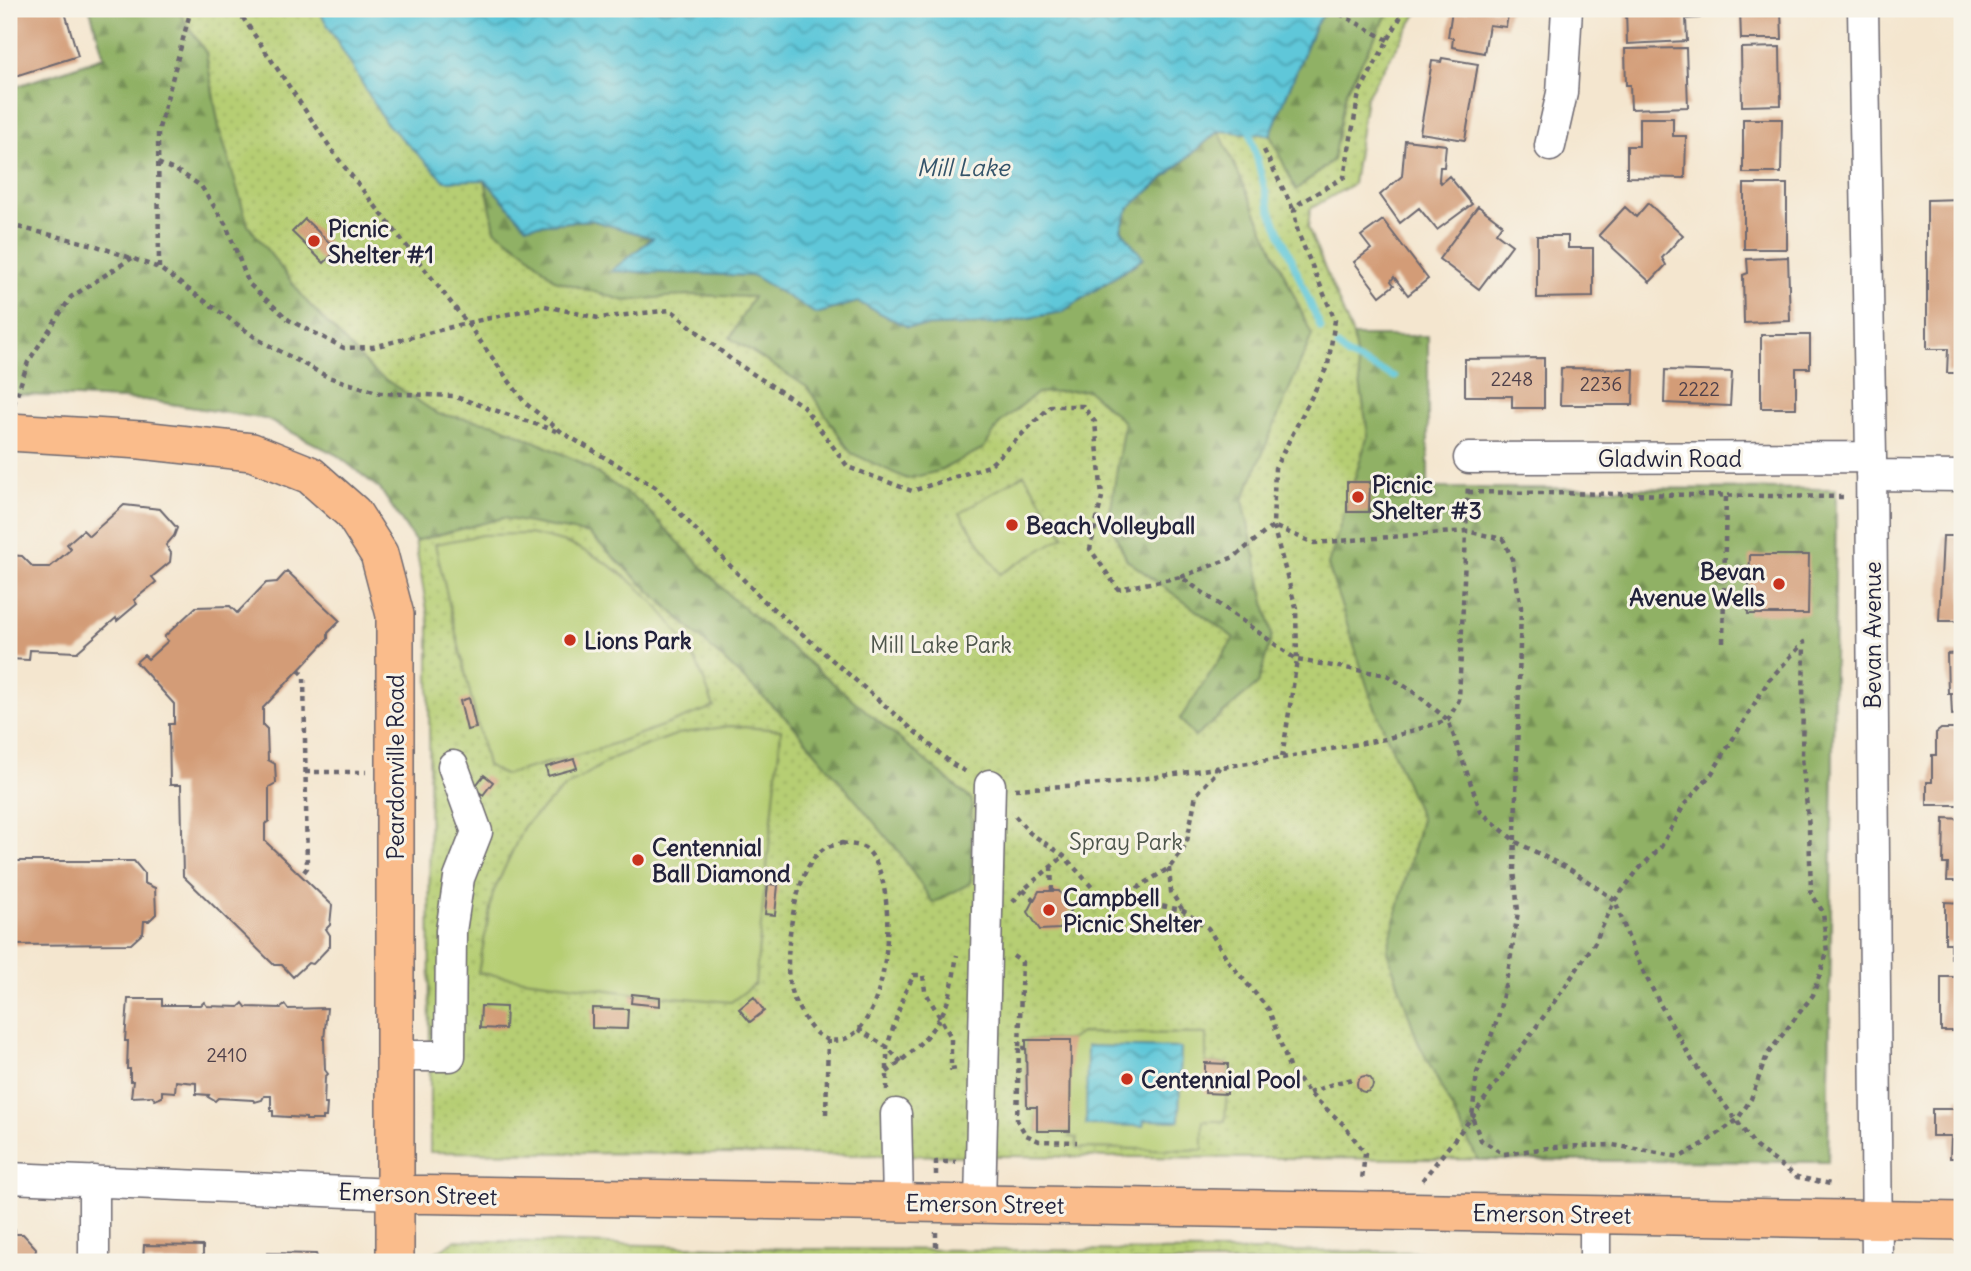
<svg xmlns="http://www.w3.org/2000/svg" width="1971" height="1271" font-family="Delius,sans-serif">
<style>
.green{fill:url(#green-dots);stroke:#6c7857;stroke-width:2}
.forest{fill:url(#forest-firs);stroke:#596a50;stroke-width:2}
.pitch{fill:#b6ce73;stroke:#6c7857;stroke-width:2}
.water{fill:url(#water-waves);stroke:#40748a;stroke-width:2}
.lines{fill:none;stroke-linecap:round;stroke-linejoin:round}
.stream{stroke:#5ec7d9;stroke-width:7}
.building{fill:#d39c77}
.minor-casing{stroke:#6c676f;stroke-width:33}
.major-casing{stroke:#6c676f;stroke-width:40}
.path{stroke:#6c676f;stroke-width:4.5;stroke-dasharray:5 5;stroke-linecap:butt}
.minor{stroke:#fff;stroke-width:30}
.major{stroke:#fabc8b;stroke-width:37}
.poi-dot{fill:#c8321e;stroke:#f7f3e8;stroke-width:2.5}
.labels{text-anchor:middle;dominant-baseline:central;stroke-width:6;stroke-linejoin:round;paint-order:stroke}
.number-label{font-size:19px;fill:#4e404a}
.poi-label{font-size:23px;font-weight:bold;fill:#22223b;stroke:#f7f3e8;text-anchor:start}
.street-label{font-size:23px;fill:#22223b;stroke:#f7f3e8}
.park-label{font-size:23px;fill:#4e564c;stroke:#f7f3e8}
.water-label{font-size:24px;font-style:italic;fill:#34546a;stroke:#f7f3e8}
</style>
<defs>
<pattern id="green-dots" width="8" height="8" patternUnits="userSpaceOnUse" patternTransform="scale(1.75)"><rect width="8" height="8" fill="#b6ce73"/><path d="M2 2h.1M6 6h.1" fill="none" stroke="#9cb164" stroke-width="1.8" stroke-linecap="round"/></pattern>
<pattern id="forest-firs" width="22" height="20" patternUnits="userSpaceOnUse" patternTransform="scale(1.75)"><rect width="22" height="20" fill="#90b165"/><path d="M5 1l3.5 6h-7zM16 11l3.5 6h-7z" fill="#759054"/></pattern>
<pattern id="water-waves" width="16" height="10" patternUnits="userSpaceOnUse" patternTransform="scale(1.75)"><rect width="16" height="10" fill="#5ec7d9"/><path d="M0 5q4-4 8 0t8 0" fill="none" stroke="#4da1b1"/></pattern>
</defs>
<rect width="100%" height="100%" fill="#f7f3e8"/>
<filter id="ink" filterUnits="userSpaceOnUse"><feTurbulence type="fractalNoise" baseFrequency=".0143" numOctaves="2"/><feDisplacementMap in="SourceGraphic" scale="14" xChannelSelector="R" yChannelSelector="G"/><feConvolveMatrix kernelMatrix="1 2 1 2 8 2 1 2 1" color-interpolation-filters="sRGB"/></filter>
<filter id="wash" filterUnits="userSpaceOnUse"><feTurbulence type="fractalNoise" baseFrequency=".00686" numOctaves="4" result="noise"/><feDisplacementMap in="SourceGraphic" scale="28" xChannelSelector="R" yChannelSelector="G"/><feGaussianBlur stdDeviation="1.57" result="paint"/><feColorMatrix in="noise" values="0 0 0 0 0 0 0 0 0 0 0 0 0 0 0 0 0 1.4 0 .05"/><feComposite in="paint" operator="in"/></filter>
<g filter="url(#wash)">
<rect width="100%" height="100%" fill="#f4e6cf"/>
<path class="green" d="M90,9H1420L1366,97L1353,184L1310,209L1308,228L1353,336H1428V488L1836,489L1828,1162L430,1152L429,622L415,541L380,489L337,455L266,419L146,400L9,394V89L104,57Z
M456,1240L796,1249L1436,1252V1262H430V1256Z"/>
<path class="forest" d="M90,9H177L206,53L219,127L248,225L308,303L374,372L438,414L496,424L580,462L641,503L733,599L972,800L971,883L933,903L899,852L792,724L589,534L503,518L415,541L380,489L337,455L266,419L146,400L9,394V89L104,57Z
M1327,9H1390L1346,91L1333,160L1296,190L1270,135L1315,26Z
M1219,131L1312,335L1243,500L1272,635L1258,684L1195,737L1180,719L1234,638L1127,560L1109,521L1124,422L1088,390L1037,393L1000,423L984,448L939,471L907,479L851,453L807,387L730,338L753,297L688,295L625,301L555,280L525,251L495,230L485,180L526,226L591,220L653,237L613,271L754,276L816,314L858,302L908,327L994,324L1062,312L1143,259L1121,229L1129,208Z
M1353,336H1428V488L1836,489L1828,1162L1478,1160L1418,1042L1387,951L1421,819L1371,698L1328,565L1368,435Z"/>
<path class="pitch" d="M1024,474L1064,536L1000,574L960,513Z
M529,534C543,537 558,540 571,545C623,566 666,608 693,656C702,672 707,690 714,707L596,750L504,775L487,765L435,544L482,535Z
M730,726L781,730L755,984L731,1002L639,994L478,973L493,893L524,826L564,788L615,757L678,734Z
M1080,1033L1206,1034V1063L1228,1064L1225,1121H1203V1150L1077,1148V1138L1070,1137V1131H1037V1107H1027L1026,1040H1070Z"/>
<path class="water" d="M318,9H1327L1315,26L1270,135L1218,131L1129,208L1121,229L1143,258L1062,312L994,324L908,327L858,302L816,314L754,276L611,271L653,238L591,220L526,226L485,180L445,181L385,122Z
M1087,1046L1181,1048L1179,1121L1144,1120L1143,1126L1086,1125Z"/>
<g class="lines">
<path class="stream" d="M1248,125L1270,209L1321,328
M1338,346L1348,356L1395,377"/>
</g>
<g id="blocks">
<path class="building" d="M9,9H64L78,56L9,78Z
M1468,9H1509L1506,27L1489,25L1484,53L1452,47L1453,38L1448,37L1452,10L1467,12Z
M1626,9H1700V18L1686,19L1687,41L1627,44Z
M1740,9H1781L1782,39H1741Z
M1780,47L1781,105L1742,106L1741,48Z
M1686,48L1688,107L1631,109L1630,85H1626L1625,49Z
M1442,58L1478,64L1465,140L1420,133L1432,61L1441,62Z
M1639,118H1673V136H1686L1685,178L1627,177V146H1639Z
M1743,119H1782L1781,173H1743Z
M1405,140L1446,145L1444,167H1440L1439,180L1441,183L1449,176L1472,204L1437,230L1419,208L1400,223L1380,195L1402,176Z
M1744,184H1787V249H1744Z
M1962,199V373H1947L1948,349H1927V200Z
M1648,203L1683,235L1662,258L1666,265L1650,282L1599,235L1625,207L1636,217Z
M1478,206L1502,224L1496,233L1512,245L1479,289L1439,259Z
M305,219L337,250L324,263L292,232Z
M1383,220L1428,279L1408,295L1394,277L1391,281L1394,285L1380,296L1354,262L1371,249L1361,236Z
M1537,236H1568V248H1593V297L1537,298Z
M1788,257L1790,321L1744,323L1743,275L1748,273L1747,259Z
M1761,335H1810V368H1796V408H1761Z
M1544,358V408H1512V396H1465V359Z
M1561,368L1634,369L1633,405H1560Z
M1665,370L1732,372L1730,406L1664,403Z
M1347,482H1370L1369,512H1347Z
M124,505L160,509L177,528L174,536L166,545L171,553L170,562L152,577L156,582L134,600L137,604L117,621L116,618L77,652L30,650L29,660L9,659V555L22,556L33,567H50L71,549L67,544L83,530L89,536Z
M1943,536H1962V621H1939Z
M1750,555H1809L1808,614H1748Z
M287,571L340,621L328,633V639L263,708V725L267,729L268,760L275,764L276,783L269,787V821L265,824V841L332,905L330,925L326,929L330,935V946L313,964L308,963L293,977L282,965H274L183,876L181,785H170L169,724H174V704L136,662L144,655L148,659L168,641L164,637L196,607L230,606L237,613L266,583L277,582Z
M1962,653V714L1952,715L1951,693H1948L1947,654Z
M469,698L476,728L467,730L460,701Z
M1941,729H1962V805H1927V782H1932V755H1936V733Z
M574,759L577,768L548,776L546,767Z
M484,775L493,782L483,795L474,788Z
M1944,818L1962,819V881H1947L1948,864H1943Z
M9,861H134L144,873V883L155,888L156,914L149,921H144L143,933L131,944L9,945Z
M768,884L778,885L775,915L765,914Z
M1039,891H1059L1071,909L1060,929L1040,930L1028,912Z
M1945,902L1962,903V958H1951V943H1945Z
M1941,977H1962V1031H1941Z
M632,994L660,997V1006L631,1003Z
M754,997L764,1011L750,1022L739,1009Z
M128,999H162V1005H201L204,1002L207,1006L239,1007L243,1003L246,1007L281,1008L285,1005L288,1009L327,1008L324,1040L325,1070L328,1074L325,1077L324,1104H327L326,1117H323V1120H306V1118L273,1116V1111H271V1096H264L262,1100L255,1102L253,1100L218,1098L215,1101L208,1097L209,1095L196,1094V1083L176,1081L175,1092L162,1091V1097L155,1100L152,1096L131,1097L133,1081H130V1069H127L128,1041H125Z
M481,1006L506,1007L505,1029L480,1028Z
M592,1008L628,1009L627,1029L592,1028Z
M1026,1040H1071L1070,1131H1037V1107H1027Z
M1205,1063L1228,1064L1227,1094L1205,1093Z
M1357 1084a8 8 0 1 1 16 0a8 8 0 1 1-16 0Z
M1957,1098H1962V1158H1950L1951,1136H1932V1109H1957Z
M9,1229H15V1234H23L36,1248L35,1257L38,1258V1262H9Z
M144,1245L203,1246V1262H143Z
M267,1253L316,1254L319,1262H267Z"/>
</g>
</g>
<g filter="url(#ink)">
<use href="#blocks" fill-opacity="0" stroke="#6c676f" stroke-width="2"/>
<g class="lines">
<defs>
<path id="minor" d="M1863,9L1871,457L1877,1262
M1550,146L1562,93L1567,9
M1469,458L1871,457
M1871,475L1962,476
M395,1056H450L451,931L459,878L477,832L453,766
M896,1114L898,1203
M9,1178L395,1194
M980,1204L990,785
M1595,1215V1262
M94,1262V1181"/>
<path id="major" d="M9,432L141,440L252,452L310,475L353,513L379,554L395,615V1262
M395,1194L1962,1221"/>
</defs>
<use href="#minor" class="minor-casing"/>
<use href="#major" class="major-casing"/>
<path class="path" d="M237,9L336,156L467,323L525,403L563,433L655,487L762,599L952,764L968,773
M1331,9L1388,40
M1264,150L1294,211
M158,163L181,173L201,186L226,225L249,284L289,320L344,348L373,347L467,323L545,306L598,318L671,310L733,361L803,406L848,467L912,491L989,466L1051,406H1083L1095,422L1102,497L1090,549L1118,589L1181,577L1297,660L1387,675L1415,693L1448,720L1481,812L1516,842L1571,870L1615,900L1633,951L1661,1006L1693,1062L1756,1147L1797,1177L1831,1184
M9,225L94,245L159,268L259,340L328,377L380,393L453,396L559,432
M159,268L158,132L191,9
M14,404L28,362L71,297L132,258
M1468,492L1845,497
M1181,577L1234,557L1273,526L1314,543L1466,531L1503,539L1512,559L1521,607L1514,870L1518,912L1509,967L1498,1018L1477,1073L1472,1117L1481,1140L1504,1154L1555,1147L1613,1145L1680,1157L1705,1143L1737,1120L1751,1099L1767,1055L1813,995L1827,953L1823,912L1811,893L1809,828L1802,757L1804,642L1769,680L1712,773L1684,805L1661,847L1638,870L1615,900L1594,944L1564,988L1472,1117L1421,1182
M1723,642L1726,495
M299,670L304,675L307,868L301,876
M1282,758L1385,739L1448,720L1459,700L1468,484
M305,772H366
M1015,789L1115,783L1282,758L1297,660L1296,608L1273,526L1275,468L1328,365L1335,320L1298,233L1294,211L1300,203L1344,177L1359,93L1405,9
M1015,816L1030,833L1064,856L1098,894L1182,910L1208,928L1229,962L1269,1010L1290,1070L1309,1093L1343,1124L1365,1153L1362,1180
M842,843C850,845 862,844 867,850C904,883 890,1052 829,1040C820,1038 813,1031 808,1024C802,1014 794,1002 791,991C782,960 794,869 822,850C827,846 836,845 842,843Z
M1051,866L1052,891
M1169,868L1171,892L1182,909
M1023,890L1034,900
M1120,899L1169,868L1182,851L1187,841L1196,795L1220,768
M1013,902L1023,890L1064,856
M1013,956L1022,962L1019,1048H1026
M858,1029L887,1047L901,1062
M1019,1048L1017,1120L1026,1135L1039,1141L1077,1142
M887,1072C910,1055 937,1030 947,1003C953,988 954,970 957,955
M887,1090V1047L904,994L914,975H923L925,991L951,1037V1069L957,1068
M1309,1093L1335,1083L1353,1079
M826,1114L828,1040
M936,1175V1162H956
M936,1232V1262"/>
<use href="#minor" class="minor"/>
<use href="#major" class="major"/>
</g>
</g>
<g class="poi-dot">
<circle cx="314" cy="241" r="7"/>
<circle cx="1358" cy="497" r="7"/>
<circle cx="1012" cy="525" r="7"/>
<circle cx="1779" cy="584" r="7"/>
<circle cx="570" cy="640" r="7"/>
<circle cx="638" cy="860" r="7"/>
<circle cx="1049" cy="910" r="7"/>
<circle cx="1127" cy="1079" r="7"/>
</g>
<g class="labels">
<g class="number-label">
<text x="1512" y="379">2248</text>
<text x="1601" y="384">2236</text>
<text x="1699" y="389">2222</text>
<text x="227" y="1055">2410</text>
</g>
<g class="poi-label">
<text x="328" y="228">Picnic<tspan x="328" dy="26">Shelter #1</tspan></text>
<text x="1372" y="484">Picnic<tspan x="1372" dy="26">Shelter #3</tspan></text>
<text x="1026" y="525">Beach Volleyball</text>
<text x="1765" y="571" text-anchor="end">Bevan<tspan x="1765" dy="26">Avenue Wells</tspan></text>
<text x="584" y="640">Lions Park</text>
<text x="652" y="847">Centennial<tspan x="652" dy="26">Ball Diamond</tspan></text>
<text x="1063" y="897">Campbell<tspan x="1063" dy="26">Picnic Shelter</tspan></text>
<text x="1141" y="1079">Centennial Pool</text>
</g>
<g class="street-label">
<text x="1670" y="458">Gladwin Road</text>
<text transform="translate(1872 635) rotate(-90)">Bevan Avenue</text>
<text transform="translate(395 767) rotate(-90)">Peardonville Road</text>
<text transform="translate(418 1194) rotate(2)">Emerson Street</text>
<text transform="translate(985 1204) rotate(1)">Emerson Street</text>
<text transform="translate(1552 1214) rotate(1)">Emerson Street</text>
</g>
<g class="park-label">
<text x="941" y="644">Mill Lake Park</text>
<text x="1126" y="841">Spray Park</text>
</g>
<g class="water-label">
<text x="963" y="167">Mill Lake</text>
</g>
</g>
<rect width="1971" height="1271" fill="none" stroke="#f7f3e8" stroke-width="35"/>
</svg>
